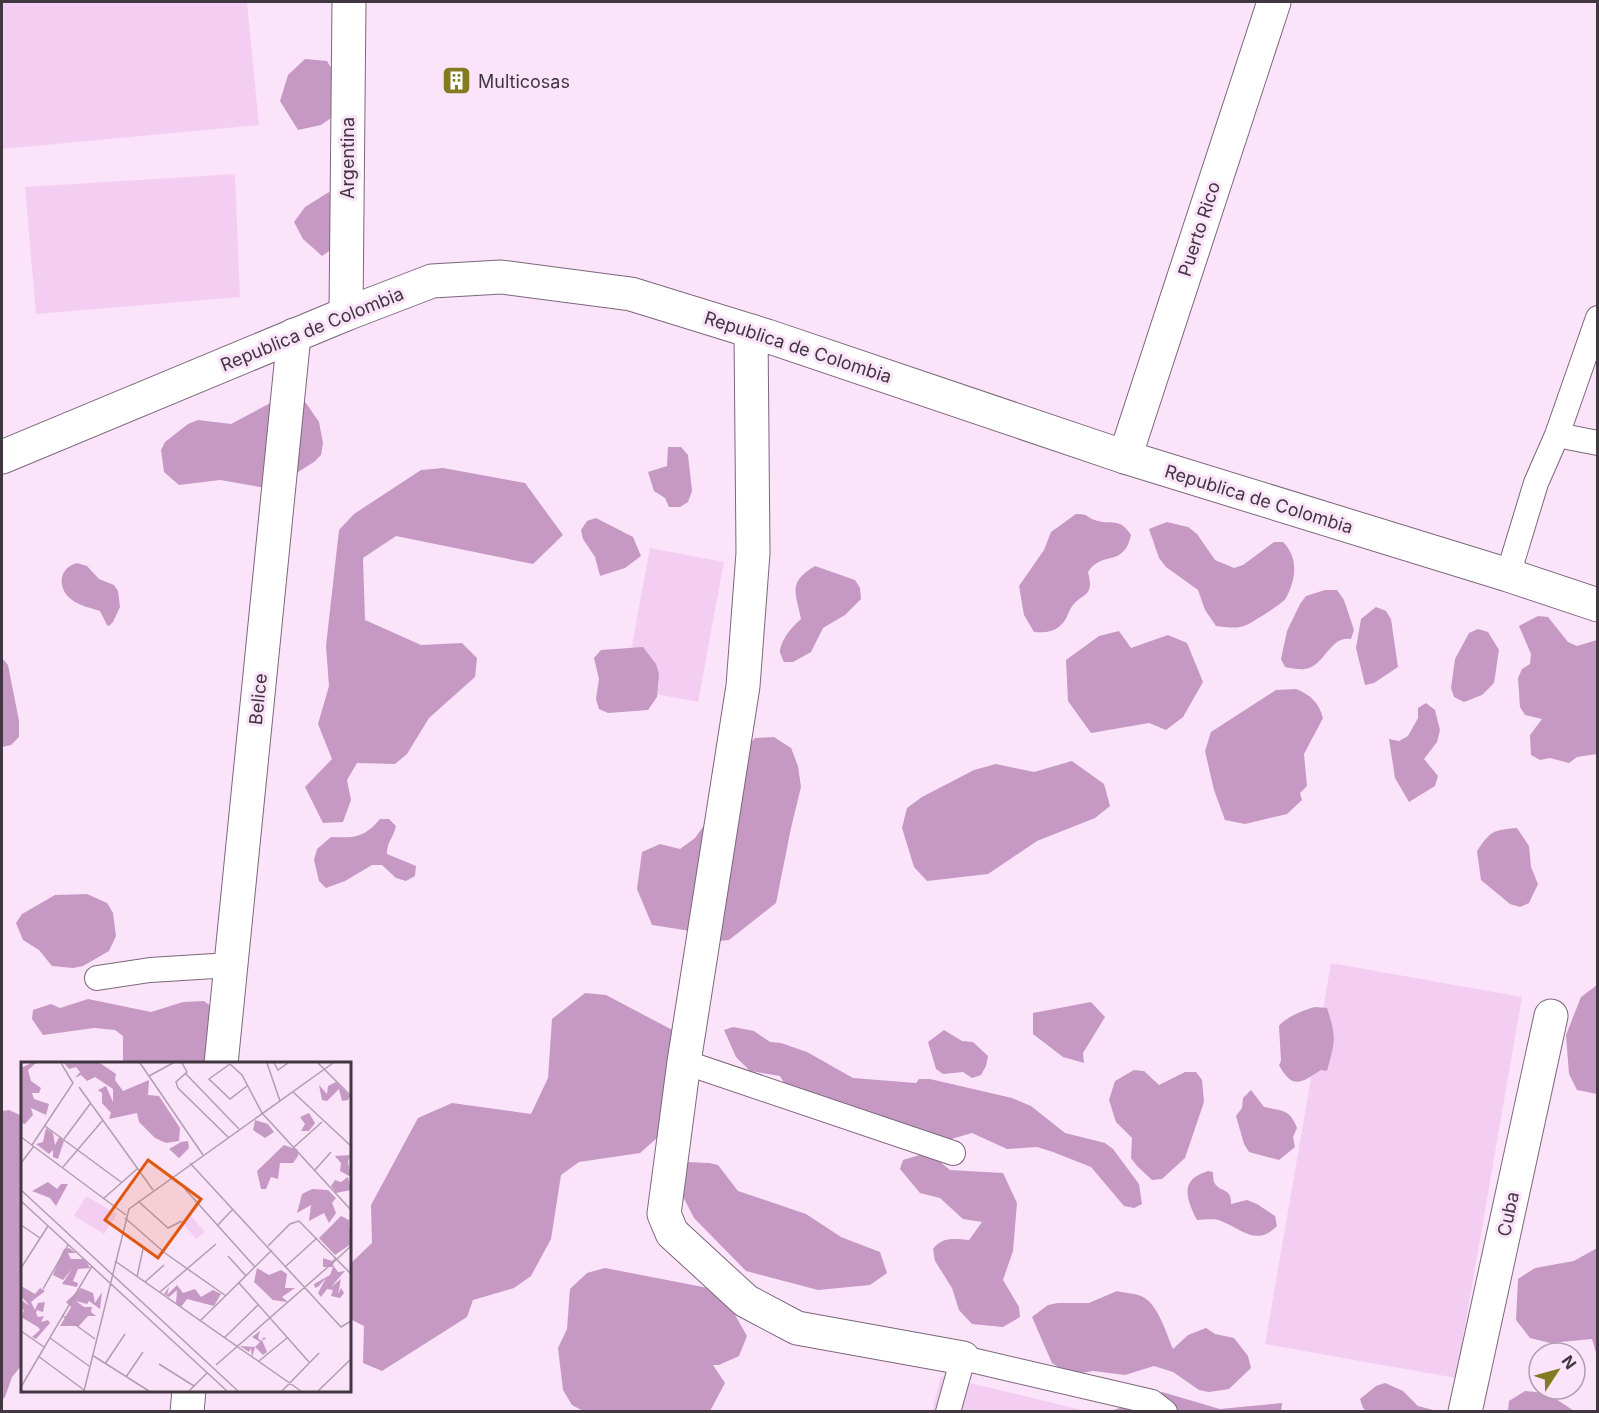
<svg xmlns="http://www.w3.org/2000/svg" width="1599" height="1413" font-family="Inter,sans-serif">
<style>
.green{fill:#f4cef2}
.forest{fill:#c599c3}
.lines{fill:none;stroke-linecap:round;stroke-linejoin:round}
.lane-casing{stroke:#7c677b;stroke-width:26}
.street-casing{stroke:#7c677b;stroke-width:35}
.secondary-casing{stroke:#7c677b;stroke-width:35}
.lane{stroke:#fff;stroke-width:24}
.street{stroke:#fff;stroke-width:33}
.secondary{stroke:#fff;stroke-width:33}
.labels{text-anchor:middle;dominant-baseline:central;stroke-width:6;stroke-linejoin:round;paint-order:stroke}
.poi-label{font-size:18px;fill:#403740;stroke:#fbe3fa;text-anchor:start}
.street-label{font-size:18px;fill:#403740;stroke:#fbe3fa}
.inset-road{fill:none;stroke:#b09eb0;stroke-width:1.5}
.view{fill:#e0570f;fill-opacity:0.15;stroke:#e0570f;stroke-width:3}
.inset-edge{fill:none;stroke:#403740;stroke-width:3}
</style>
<rect width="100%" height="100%" fill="#fbe3fa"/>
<path class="green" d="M2,2H247L259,125L2,149Z
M235,174L240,297L36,314L25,187Z
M650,548L724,562L698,702L624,688Z
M1331,963L1522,997L1456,1378L1265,1344Z
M941,1376L1086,1411L932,1412Z"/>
<path class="forest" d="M305,59L327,61L342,86L344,109L321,125L298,130L280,101L288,75Z
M329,192L343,204L339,244L322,256L303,239L294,222L305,207Z
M296,399L306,403L319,422L323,443L321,455L314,462L271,489L220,480L179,485L164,472L161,450L165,442L188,424L198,420L231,424L274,401Z
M668,447H681L688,455L692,491L688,502L680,507H669L665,498L654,491L648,472L667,466Z
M443,468L525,483L563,535L533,564L396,536L363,558L365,620L421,645L462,643L477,658L475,677L429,718L407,754L395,764L357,763L347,780L351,800L343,822L323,823L305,787L332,759L318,724L329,686L326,646L339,530L354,514L421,470Z
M1076,514C1090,514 1085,517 1095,520C1111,526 1119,516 1131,535C1124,568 1102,550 1088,572C1095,599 1082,591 1071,608C1068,613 1066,621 1061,625C1054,632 1044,633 1034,632L1024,615L1019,586L1044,550L1051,532Z
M596,518L633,537L641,556L625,568L600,576L595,557L583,539L581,530L587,521Z
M1167,522L1188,527L1197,534L1215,560L1234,568L1243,565L1274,542H1283C1299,558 1296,579 1286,598C1284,603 1250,624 1244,626C1235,629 1225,627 1216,626L1205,610L1198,590L1166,567L1159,558L1149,529Z
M77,563L87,566L99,579L114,585L118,591L120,607L113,622L109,626L107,625L100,611C91,608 80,606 72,600C57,589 58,568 77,563Z
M815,566L855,580L860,588L861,599L845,615L823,628L811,652L793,662H784C783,661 781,654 780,653C780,640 793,626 801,619C796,592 787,583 815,566Z
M1325,590H1337L1344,600L1354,630L1351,639C1330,635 1325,666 1305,669C1299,670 1291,668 1285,667L1281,659L1287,631L1300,604L1306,596Z
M1376,607L1386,611L1391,619L1398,667L1374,683L1365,685L1356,648L1361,619Z
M1538,616L1548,617L1568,642L1577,646L1597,640V754L1577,757L1569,763L1550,758L1540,760L1531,755L1530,735L1542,719L1525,715L1520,707L1518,678L1522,669L1530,664L1531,654L1519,626Z
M1478,629L1488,632L1499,650L1494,683L1482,695L1464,702L1454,697L1451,688L1455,659L1469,633Z
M1119,631L1131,648L1168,635L1187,643L1203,682L1183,717L1166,730L1149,723L1091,733L1068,701L1066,660L1099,636Z
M643,647L656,664L659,674L657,697L648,710L608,713L599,709L596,699L599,679L594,658L601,650Z
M2,658L8,665L19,721V737L11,745L2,747Z
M1296,689C1311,695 1319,703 1323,718L1304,754L1307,786L1300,793L1302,800L1287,814L1245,824L1225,820L1214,790L1205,751L1211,732L1276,690Z
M1426,703L1435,710L1440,730L1437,742L1424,759L1438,776L1435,786L1409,802L1395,778L1389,739L1399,741L1408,736L1418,718V708Z
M774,737L791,748L798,766L801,787L791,828L776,903L729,940L708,942L691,931L652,925L637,889L642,852L660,844L680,849L695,838L731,788L728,767L755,738Z
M1072,761L1104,784L1110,806L1095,818L1037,841L988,874L927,881L914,867L902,828L907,808L922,797L974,770L996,764L1034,772Z
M380,819H389L396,826C393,839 387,841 387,854L416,866L415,876L406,881L396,878L382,865H372L345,881L326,888L319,881L314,860L317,849L331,837C354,838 364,838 380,819Z
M1517,828L1529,846L1531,867L1538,884L1529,903L1520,907L1510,904L1481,880L1477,851C1491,831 1492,830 1517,828Z
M87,894L107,903L113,913L116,936L109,951L83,966L73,968L52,966L39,950L23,940L16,923L22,914L55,895Z
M1597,985V1094L1577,1090L1569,1074L1566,1035L1581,997Z
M585,993L606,995L680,1034L684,1114L640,1153L579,1162L561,1175L551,1239L531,1276L514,1288L473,1300L467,1317L382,1371L363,1363L364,1326L350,1319V1264L372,1243L371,1205L418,1118L452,1103L531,1114L548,1078L552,1019Z
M88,999L151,1012L183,1002L204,1001L212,1007L217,1063H123V1036L115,1030L94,1028L43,1035L32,1019L33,1010L51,1004L60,1008Z
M1091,1002L1105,1017L1083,1053L1084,1063L1063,1057L1033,1034V1013Z
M1315,1007L1327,1008C1337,1038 1335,1041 1327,1071L1321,1070C1302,1082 1293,1091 1279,1065L1281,1061L1279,1026C1284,1018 1306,1009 1315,1007Z
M733,1027L754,1031L770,1042L781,1043L807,1052L853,1078L916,1083L919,1079H930L1012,1098L1031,1106L1065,1133L1105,1143L1113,1149L1139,1184L1142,1204L1134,1208L1124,1206L1091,1167L1053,1152L1037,1147L1007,1149L972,1133L924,1147L794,1100L780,1076L750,1071L736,1057L724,1030Z
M944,1030L962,1041L973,1042L988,1056L986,1066L981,1075L972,1078L963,1072L943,1074L936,1069L928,1042Z
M1134,1070L1144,1071L1159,1085L1185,1072H1196L1202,1080L1204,1102L1185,1158L1162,1179L1152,1180L1137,1166L1131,1158L1132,1138L1116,1122L1109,1100L1115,1081Z
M1251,1090L1264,1107C1282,1111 1290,1109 1297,1128L1293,1137L1295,1147L1279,1160L1249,1152L1244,1144L1236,1116L1242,1108L1243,1098Z
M9,1110L22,1116V1365L12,1377L5,1397L2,1400V1111Z
M923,1154L933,1156L950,1170L1003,1173L1017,1203L1013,1251L1003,1280L1019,1307L1020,1317L1003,1327L972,1324L959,1310L952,1288L935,1261L933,1249C943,1236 954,1239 969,1240L982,1222L963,1219L940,1198L920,1193L900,1169L903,1160Z
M686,1162L709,1163L718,1165L738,1191L806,1214L841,1237L880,1252L887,1273L870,1285L818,1290L746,1271L694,1218L673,1177Z
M1208,1171L1213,1172C1213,1175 1213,1179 1214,1182C1219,1193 1232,1187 1231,1204L1247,1200L1257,1204L1275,1216L1277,1226C1256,1247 1242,1229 1221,1221C1214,1218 1205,1220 1197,1220C1186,1198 1179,1180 1208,1171Z
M1597,1248V1356L1592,1339L1550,1343L1530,1338L1516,1320L1518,1279L1535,1268L1574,1261Z
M605,1268L708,1288L727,1301L747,1336L739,1356L719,1365H713L725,1383L710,1411H583L572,1405L563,1390L558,1348L567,1329L570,1289L587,1273Z
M1117,1291C1125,1293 1134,1293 1141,1296C1158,1303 1166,1333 1173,1349L1188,1335L1206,1328L1215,1334L1234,1338L1248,1356L1251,1368L1229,1389L1209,1392L1199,1390L1173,1372L1154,1366L1125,1375L1093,1371L1070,1375L1052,1363L1032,1317L1048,1305L1058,1303H1089Z
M1385,1383L1403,1391L1418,1406L1437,1411H1366L1363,1408L1360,1399L1376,1386Z
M1525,1391L1547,1393L1574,1411H1508L1509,1401Z
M1162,1392L1220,1409L1282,1403L1281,1412H1109Z"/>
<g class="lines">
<defs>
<path id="lane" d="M1557,435L1598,443
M1508,575L1536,483L1557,435L1598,318
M97,978L150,970L231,965
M684,1062L953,1153
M948,1412L963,1358L1152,1402L1165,1412"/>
<path id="street" d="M346,314L349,2
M751,331L753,553L743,686L684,1062L664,1214L672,1233L746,1301L797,1328L963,1358
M1125,457L1274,2
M221,1064L294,335
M187,1412L189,1390
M1465,1412L1551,1016"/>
<path id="secondary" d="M2,457L346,314L432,281L501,277L631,294L767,336L1125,457L1508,575L1598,605"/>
</defs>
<use href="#lane" class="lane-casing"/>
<use href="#street" class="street-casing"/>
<use href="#secondary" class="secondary-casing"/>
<use href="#lane" class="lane"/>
<use href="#street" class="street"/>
<use href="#secondary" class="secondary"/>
</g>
<defs>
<symbol id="building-square" viewBox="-11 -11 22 22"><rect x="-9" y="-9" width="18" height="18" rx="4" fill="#847b21" stroke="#fbe3fa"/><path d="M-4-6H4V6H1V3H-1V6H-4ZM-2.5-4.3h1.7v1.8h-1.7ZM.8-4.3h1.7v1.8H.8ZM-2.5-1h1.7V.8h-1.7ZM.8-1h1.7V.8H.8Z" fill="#fff"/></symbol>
</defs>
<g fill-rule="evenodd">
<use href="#building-square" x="440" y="64" width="33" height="33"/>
</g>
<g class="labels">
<g class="poi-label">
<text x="478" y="81">Multicosas</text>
</g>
<g class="street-label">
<text transform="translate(347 158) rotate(-90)">Argentina</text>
<text transform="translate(1199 229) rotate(-72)">Puerto Rico</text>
<text transform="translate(312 329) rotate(-22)">Republica de Colombia</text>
<text transform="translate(798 347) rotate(18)">Republica de Colombia</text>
<text transform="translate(1259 499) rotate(17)">Republica de Colombia</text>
<text transform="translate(258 699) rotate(-84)">Belice</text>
<text transform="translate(1508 1214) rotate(-78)">Cuba</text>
</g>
</g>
<g transform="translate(21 1062)">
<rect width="330" height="330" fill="#fbe3fa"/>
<path d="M65,134L96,152L83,172L53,154ZM169,153L184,170L175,177L161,160Z" fill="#f4cef2"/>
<path d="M10,1H15L7,8L10,19L20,26L18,31H11L13,37L28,42L25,53L10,46L12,53L4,62L0,61V6ZM43,1H79L95,12L94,18L102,29L128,18L127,33L138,34L159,66L158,79L145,81L134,76L118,60L116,51L88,57L90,51L81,41V31L77,28L85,24L92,40V27L74,15L66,19L60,13L54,16L59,10L55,5L48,7ZM315,20L329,34L327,38L321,39L318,27L306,39L301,38L298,23L306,32L307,24ZM288,51L294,61L288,69H280L284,62L279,55ZM234,58L247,62L253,70L244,76L232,68ZM25,66L32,71L34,83L38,75L43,79L37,97L32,95V88L28,92L15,82L22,80ZM160,80L167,79L168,86L158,96L148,87ZM263,83L277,88V94L272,101H259L257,117L250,115L245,127H240L236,109ZM329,93L327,100L330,115L319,109L320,101L314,94ZM327,115L330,128L315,131L310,124L314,118L320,120ZM27,120L36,127L40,122H47L35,144L29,136L11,129ZM291,127L307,128L315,136L311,141L315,151L308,161L303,151L288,159L290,143L276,151L281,132ZM320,154L328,158L330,182L314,193L298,176ZM48,186L55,191H47L50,197H64L69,206L57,207L52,219L57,221L56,225L41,222L51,207L42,218L32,213L43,187ZM315,195L312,203L317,210L324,209L310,225L320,217L317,232L320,226L323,231L319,236L310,234L312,228L306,227L300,235L297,231L305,216L298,224L294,226L293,222L309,213L312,205H302V196L311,199ZM236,206L248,213L260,208L266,212L264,226H274L261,235L267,240L252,238L233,220ZM156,223L162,231L174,227L180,235L192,228L200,232L193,244L166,237L160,245L155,241L156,228L148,235L143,232L148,225L146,233ZM0,224L14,232L19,226L24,229L10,240L14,248L17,241L24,240L22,250L16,248L15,251L17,255L23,254L20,260L27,258L29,261L15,277L11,275L19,268L17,265L0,255L3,248L0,247V238L9,244L0,234ZM60,226L72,231L74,241L81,230L79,247L68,239L66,242L55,239L63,245H71L70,250L75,254H67L58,264H39L50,245L45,240ZM239,269L237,276L240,279L243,275L245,277L241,278L246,290L242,293L234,285L231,296L230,286L228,290L219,284L234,285L239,280L231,275Z" fill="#c599c3"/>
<path class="inset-road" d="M119,1L182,93M161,1L166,10L155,20L157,26L207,75M246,1L259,39M253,1L257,8L267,1M297,1L330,34M209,2L221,13L241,51L330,148M209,2L188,17L209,37L226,24M165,12L218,67M128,14L152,1M58,25L132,128M272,30L330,84M24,64L100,120M0,75L105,153M43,77L69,42M11,83L52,21L40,1M272,86L301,60M0,101L13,84M169,101L320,265L330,259M42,105L82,58M293,109L310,90M164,127L234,205M0,128L217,329M82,137L116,107M0,139L206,329M117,139L147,166L161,159M104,156L144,191L205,234M0,163L19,176M196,164L212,147M247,184L269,162L278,159L330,212M207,194L225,214M316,197L330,184M94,199L280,329M265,204L296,176M0,206L27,164M116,215L122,187M124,220L143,203M218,221L288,300M22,227L47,183M139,230L195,182M41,253L74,277M179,259L251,188M0,269L23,285M29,276L68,304M203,276L237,243M71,293L128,329M17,294L63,328M238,299L266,276M84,302L104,272M138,302L173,324M195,303L316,197M105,315L122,290M0,325L71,204M63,329L108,147L312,1M168,329L186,311M261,329L298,291M297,329L330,297"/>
<path class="view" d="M127,98L180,137L137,196L84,158Z"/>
<rect width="330" height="330" class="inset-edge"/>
</g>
<rect width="1599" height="1413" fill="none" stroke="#403740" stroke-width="6"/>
<g transform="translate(1557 1371) rotate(54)"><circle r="28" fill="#fbe3fa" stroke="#b09eb0" stroke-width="1.5"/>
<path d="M0-4.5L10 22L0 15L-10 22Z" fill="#847b21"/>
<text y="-9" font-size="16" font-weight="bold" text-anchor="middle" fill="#403740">N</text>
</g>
</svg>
